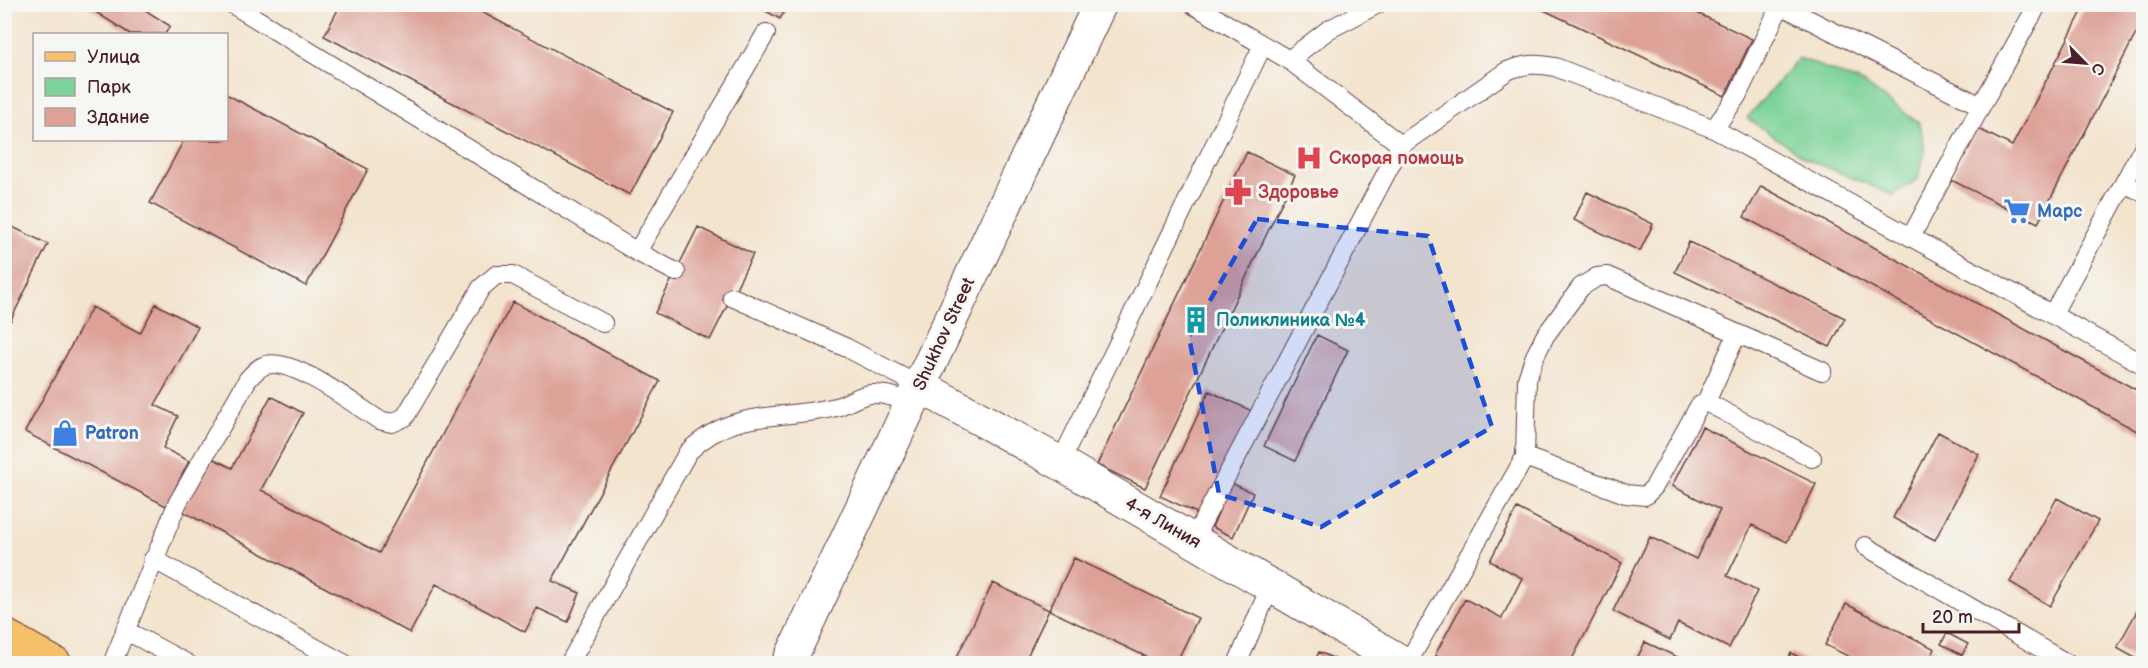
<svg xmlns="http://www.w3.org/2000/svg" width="2148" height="668" font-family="'Balsamiq Sans',sans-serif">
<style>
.green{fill:#7cd397;stroke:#637961;stroke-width:1.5}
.building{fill:#dda196}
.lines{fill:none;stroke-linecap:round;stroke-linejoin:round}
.service-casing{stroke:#633d43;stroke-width:20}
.minor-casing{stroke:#633d43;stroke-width:35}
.tertiary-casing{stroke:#633d43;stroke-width:35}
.primary-casing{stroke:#633d43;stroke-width:35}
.service{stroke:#fff;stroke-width:18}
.minor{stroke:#fff;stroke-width:33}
.tertiary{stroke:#fff;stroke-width:33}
.primary{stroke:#f5c16b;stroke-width:33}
.marked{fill:#1d4ed8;fill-opacity:0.2;stroke:#1d4ed8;stroke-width:4.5;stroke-dasharray:12 8;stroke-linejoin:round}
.labels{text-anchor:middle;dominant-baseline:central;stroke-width:6;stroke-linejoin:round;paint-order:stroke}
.health-label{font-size:18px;font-weight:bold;fill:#be3a42;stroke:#f6f6f2;text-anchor:start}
.shop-label{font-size:18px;font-weight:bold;fill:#366cbe;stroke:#f6f6f2;text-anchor:start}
.culture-label{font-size:18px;font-weight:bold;fill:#0d838f;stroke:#f6f6f2;text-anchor:start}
.street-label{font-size:18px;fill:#4a1f2b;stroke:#f6f6f2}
</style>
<rect width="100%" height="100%" fill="#f6f6f2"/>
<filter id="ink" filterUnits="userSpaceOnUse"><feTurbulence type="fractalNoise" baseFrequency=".0167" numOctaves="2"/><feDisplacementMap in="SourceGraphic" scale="12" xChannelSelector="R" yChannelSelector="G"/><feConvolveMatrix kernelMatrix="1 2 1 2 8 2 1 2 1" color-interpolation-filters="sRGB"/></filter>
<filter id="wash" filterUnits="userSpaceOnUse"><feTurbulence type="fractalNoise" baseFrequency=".008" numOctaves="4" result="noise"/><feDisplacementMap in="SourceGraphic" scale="24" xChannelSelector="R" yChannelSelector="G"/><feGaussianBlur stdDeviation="1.35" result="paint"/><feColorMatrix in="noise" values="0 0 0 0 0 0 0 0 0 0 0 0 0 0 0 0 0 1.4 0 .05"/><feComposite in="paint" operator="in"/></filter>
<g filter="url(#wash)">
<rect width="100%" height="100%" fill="#f3e4ce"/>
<path class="green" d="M1799,58L1863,83L1920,124L1925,151L1918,179L1893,195L1807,159L1747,118Z"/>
<g id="blocks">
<path class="building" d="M83,4H136L170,26L165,34H130Z
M341,4H466L673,112L630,195L324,36Z
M753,4H789L780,19Z
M1531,4H1678L1752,39L1725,96Z
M2086,4H2144V18L2038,223L1951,180L1977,128L2012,146Z
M226,94L368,169L306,286L150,203L184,140H226Z
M1247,152L1295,175L1145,488L1097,465Z
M1761,186L2144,394V435L1744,217Z
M1587,192L1653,224L1640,251L1574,220Z
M4,223L48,244L4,334Z
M698,227L753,254L710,340L655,313Z
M1689,242L1845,318L1830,347L1675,272Z
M513,302L660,381L552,581L580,593L568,622L537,608L525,632L436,584L410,633L182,511L212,458L232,468L271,396L303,413L261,490L379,553Z
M156,304L198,327L155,405L178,416L163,448L189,461L166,506L25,432L92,307L140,333Z
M1317,335L1348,350L1295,461L1264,446Z
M1209,391L1252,411L1203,516L1160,496Z
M1702,427L1816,484L1787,542L1752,525L1727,576L1757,591L1729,648L1678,623L1670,640L1613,611L1650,537L1696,559L1720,510L1672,486Z
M1938,432L1979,454L1935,540L1893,518Z
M1231,483L1253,493L1233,537L1212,527Z
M2057,498L2098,521L2050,606L2010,582Z
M1517,508L1622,563L1570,663H1450L1435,655L1465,599L1502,618L1522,578L1490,561Z
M1074,558L1198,618L1176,663H1159L1049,610Z
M993,583L1049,610L1024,663H954Z
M2144,598V663L2117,648Z
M1846,604L1935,649L1927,663H1862L1825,645Z
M1947,633L1968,644L1962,655L1941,644Z
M1645,642L1690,663H1635Z
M1319,652L1344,663H1314Z
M1791,653L1811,663H1786Z"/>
</g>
</g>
<g filter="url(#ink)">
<use href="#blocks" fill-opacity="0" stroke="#633d43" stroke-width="1.5"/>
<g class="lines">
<defs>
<path id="service" d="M232,4L637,252L676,272
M1192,4L1289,60L1401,145L1507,71C1524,64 1537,63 1555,67L1714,129L1737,96L1780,6
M1778,4L1981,106L2038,4
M1289,60L1328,30L1378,4
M1714,129L2144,365
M2124,183L2144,193
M1912,235L1981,106
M637,252L766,33
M732,297L847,348L920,386
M2052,315L2144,146
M1706,402L1737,334
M1525,457L1626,494L1645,496L1654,487L1699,406L1706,402L1812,458
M1060,463L1262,47
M1193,540L1401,145
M1865,546L2068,664
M153,559L345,664
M125,630L188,664
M112,664L177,504L248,379C253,374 258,367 266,365C293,357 355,405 379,420L392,423L405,417L481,288L496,275H513L603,323
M569,664L688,452C734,407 779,421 836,407C848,404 858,395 871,394C885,393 898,398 912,402
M1237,664L1271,585
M1407,664L1525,457L1527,379L1534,358L1545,336L1581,287L1597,277L1607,276L1822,371"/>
<path id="minor" d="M920,386L1060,463L1405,664"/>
<path id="tertiary" d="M788,664L1100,4"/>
<path id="primary" d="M4,635L55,664"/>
</defs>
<use href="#service" class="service-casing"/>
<use href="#minor" class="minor-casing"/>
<use href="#tertiary" class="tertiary-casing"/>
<use href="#primary" class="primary-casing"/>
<use href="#service" class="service"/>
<use href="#minor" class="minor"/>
<use href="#tertiary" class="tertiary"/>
<use href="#primary" class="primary"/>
</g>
</g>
<path class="marked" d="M1257,219L1428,236L1492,427L1321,527L1219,494L1189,337Z"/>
<defs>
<symbol id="hospital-bare" viewBox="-9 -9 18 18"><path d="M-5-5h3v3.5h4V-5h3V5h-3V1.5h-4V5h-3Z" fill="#e0444e" stroke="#f6f6f2" stroke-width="2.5" paint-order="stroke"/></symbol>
<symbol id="pharmacy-bare" viewBox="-9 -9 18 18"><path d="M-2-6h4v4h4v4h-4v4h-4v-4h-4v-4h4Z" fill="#e0444e" stroke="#f6f6f2" stroke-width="2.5" paint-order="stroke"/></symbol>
<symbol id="supermarket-bare" viewBox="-9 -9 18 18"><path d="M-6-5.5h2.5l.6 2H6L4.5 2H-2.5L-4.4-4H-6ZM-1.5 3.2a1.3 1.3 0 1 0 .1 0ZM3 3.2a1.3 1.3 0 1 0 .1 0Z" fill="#3f7fe0" stroke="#f6f6f2" stroke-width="2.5" paint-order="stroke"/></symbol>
<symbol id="building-bare" viewBox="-9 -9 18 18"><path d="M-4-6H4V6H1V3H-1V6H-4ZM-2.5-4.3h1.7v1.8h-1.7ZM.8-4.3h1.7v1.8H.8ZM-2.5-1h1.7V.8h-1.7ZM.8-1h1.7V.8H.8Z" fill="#0f9aa8" stroke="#f6f6f2" stroke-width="2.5" paint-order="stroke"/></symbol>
<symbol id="shop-bare" viewBox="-9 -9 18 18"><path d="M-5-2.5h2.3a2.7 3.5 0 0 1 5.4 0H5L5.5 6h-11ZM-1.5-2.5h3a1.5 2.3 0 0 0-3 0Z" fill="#3f7fe0" stroke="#f6f6f2" stroke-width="2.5" paint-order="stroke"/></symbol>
</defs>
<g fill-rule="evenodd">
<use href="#hospital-bare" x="1290" y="139" width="38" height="38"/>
<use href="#pharmacy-bare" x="1219" y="173" width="38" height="38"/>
<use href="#supermarket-bare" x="1998" y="192" width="38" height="38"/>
<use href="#building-bare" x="1177" y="301" width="38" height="38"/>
<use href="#shop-bare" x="46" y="414" width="38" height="38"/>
</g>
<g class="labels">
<g class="health-label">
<text x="1329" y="158">Скорая помощь</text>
<text x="1258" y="192">Здоровье</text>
</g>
<g class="shop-label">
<text x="2037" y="211">Марс</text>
<text x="85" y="433">Patron</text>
</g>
<g class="culture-label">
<text x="1216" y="320">Поликлиника №4</text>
</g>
<g class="street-label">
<text transform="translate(944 334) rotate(-65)">Shukhov Street</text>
<text transform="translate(1163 523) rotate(30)">4-я Линия</text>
</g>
</g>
<rect width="2148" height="668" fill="none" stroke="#f6f6f2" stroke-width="24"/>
<rect x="33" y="33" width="195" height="108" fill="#f6f6f2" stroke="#b1a0a2" stroke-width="1.5"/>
<rect x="45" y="52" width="30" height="9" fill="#f5c16b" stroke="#b1a0a2" stroke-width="1.5"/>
<text x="87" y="63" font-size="18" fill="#4a1f2b">Улица</text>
<rect x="45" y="78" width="30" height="18" fill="#7cd397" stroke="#b1a0a2" stroke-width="1.5"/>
<text x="87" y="93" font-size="18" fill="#4a1f2b">Парк</text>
<rect x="45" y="108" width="30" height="18" fill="#dda196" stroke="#b1a0a2" stroke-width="1.5"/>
<text x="87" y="123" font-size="18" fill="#4a1f2b">Здание</text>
<g transform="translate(2085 63) rotate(115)" stroke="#f6f6f2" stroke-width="4.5" paint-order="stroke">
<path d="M0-4.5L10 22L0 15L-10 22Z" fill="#4a1f2b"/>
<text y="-9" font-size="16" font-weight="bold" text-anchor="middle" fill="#4a1f2b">С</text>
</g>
<path d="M1923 623v9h96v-9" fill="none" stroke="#4a1f2b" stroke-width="3"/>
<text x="1932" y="623" font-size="18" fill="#4a1f2b" stroke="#f6f6f2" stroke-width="4.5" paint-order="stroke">20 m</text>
</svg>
